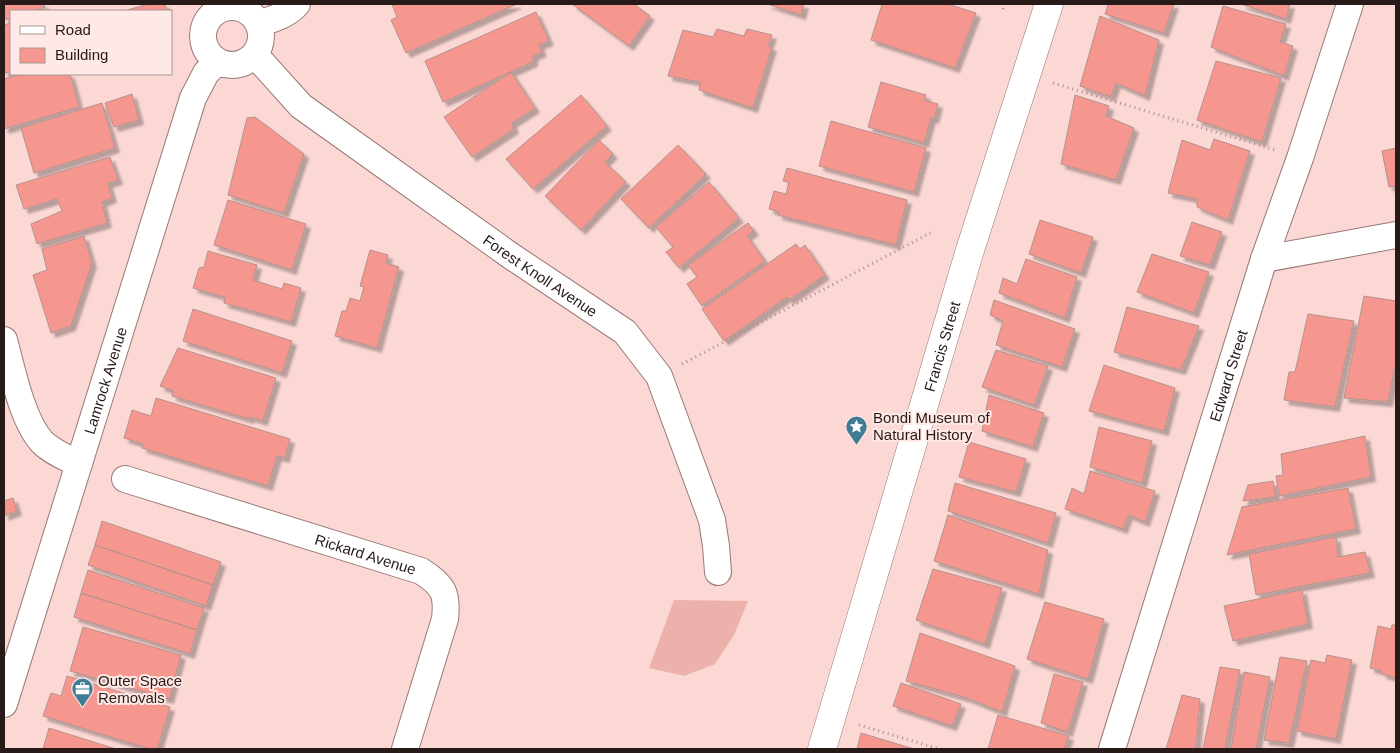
<svg xmlns="http://www.w3.org/2000/svg" width="1400" height="753" font-family="Helvetica,sans-serif">
<style>
.grass{fill:#edb1ab}
.building{fill:#f6978f;stroke:#b3928e;filter:url(#shadow)}
.lines{fill:none;stroke-linecap:round;stroke-linejoin:round}
.minor-casing{stroke:#997975;stroke-width:28}
.tertiary-casing{stroke:#997975;stroke-width:29}
.path{stroke:#a98f8c;stroke-width:3;stroke-dasharray:1 4;stroke-linecap:butt}
.minor{stroke:#fff;stroke-width:26}
.tertiary{stroke:#fff;stroke-width:28}
.labels{text-anchor:middle;dominant-baseline:central;stroke-width:4;stroke-linejoin:round;paint-order:stroke}
.street-label{font-size:15px;fill:#271a19;stroke:#ffe9e6}
.poi-label{font-size:15px;fill:#271a19;stroke:#ffe9e6;text-anchor:start}
</style>
<defs>
<filter id="shadow"><feDropShadow dx="4.5" dy="4.5" stdDeviation="1" flood-color="#0004"/></filter>
</defs>
<rect width="100%" height="100%" fill="#fbd8d4"/>
<path class="grass" d="M674,600L748,601L734,635L715,664L684,676L649,668Z"/>
<path class="building" d="M4,4H44L45,7L32,11H11V18L4,20Z
M148,4H165L166,8L165,11H124Z
M392,4H517L406,53L391,20L397,17Z
M572,4H634L650,16L629,46Z
M767,4H804L801,15Z
M882,4H948L976,13L955,68L871,40Z
M1108,4H1174L1164,33L1105,14Z
M1241,4H1290L1286,19Z
M1223,6L1286,24L1280,42L1293,46L1284,76L1211,47Z
M536,12L549,41L539,45L542,52L533,56V62L443,102L425,61Z
M1100,16L1159,40L1145,96L1116,83L1111,97L1080,86Z
M11,23V71L4,74V25Z
M717,29L744,36L747,29L772,35L768,46L772,47L753,108L699,90L700,82L668,76L683,30L713,37Z
M1216,61L1281,78L1262,142L1197,120Z
M511,72L535,108L512,123L514,129L472,157L444,117Z
M22,74H70L79,107L4,129V79Z
M881,82L926,95L924,100L938,104L934,119L931,118L924,143L868,127Z
M132,94L139,120L114,127L105,103Z
M581,95L607,126L533,189L506,159Z
M1075,95L1109,106L1106,116L1134,128L1116,180L1061,164Z
M102,103L115,148L34,173L21,128Z
M255,117L304,154L284,213L228,195L247,118Z
M831,121L926,148L914,192L819,166Z
M1214,139L1250,151L1228,220L1197,207V199L1168,193L1182,140L1210,150Z
M599,140L613,154L605,162L626,182L581,230L545,196Z
M678,145L706,174L649,228L621,199Z
M1396,148V186L1389,187L1382,151Z
M110,157L118,180L108,183L112,198L102,202L107,223L37,244L31,224L62,211L57,199L24,209L16,185Z
M787,168L907,200L896,245L778,215L779,212L769,209L774,191L786,194L789,182L783,181Z
M709,182L739,218L679,268L666,252L673,247L656,227Z
M228,200L306,224L292,270L214,245Z
M1040,220L1093,237L1081,273L1029,254Z
M1192,222L1222,232L1210,265L1180,256Z
M748,223L754,231L747,236L765,261L702,306L687,284L697,277L688,265Z
M84,236L92,263L71,326L51,333L33,275L47,270L42,249Z
M796,244L800,249L805,245L825,275L789,300L787,297L724,341L702,309Z
M370,250L388,255L386,263L399,267L377,348L335,336L342,311H346L350,298L360,301L364,287L360,286Z
M208,251L257,265L253,280L282,289L284,283L301,288L291,322L224,303L225,297L193,288L199,268L204,267Z
M1152,254L1209,272L1194,313L1137,292Z
M1026,259L1077,277L1065,318L999,293L1003,278L1017,284Z
M1364,296L1396,301V361L1388,402L1344,398Z
M994,300L1075,329L1062,367L996,345L1003,321L990,315Z
M1127,307L1199,326L1181,370L1114,352Z
M193,309L292,341L282,373L183,341Z
M1308,314L1354,321L1335,407L1284,400L1289,372H1295Z
M178,348L276,378L263,421L250,417L249,419L172,396L173,391L160,386Z
M996,350L1048,366L1034,405L982,387Z
M1104,365L1175,388L1164,431L1089,411Z
M989,395L1044,413L1033,447L982,431Z
M156,398L290,439L285,458L277,456L268,486L142,448L143,444L124,438L132,410L151,416Z
M1099,427L1152,441L1142,483L1090,467Z
M1365,436L1371,477L1279,496L1276,476L1283,475L1281,454Z
M969,442L1026,459L1016,492L959,477Z
M1090,471L1155,491L1145,522L1128,515L1123,529L1065,509L1072,488L1084,494Z
M1273,481L1276,497L1243,501L1248,485Z
M955,483L1056,513L1048,543L948,511Z
M1348,488L1356,529L1227,555L1242,507Z
M13,498L17,511L4,516V501Z
M948,515L1048,550L1039,594L934,561Z
M102,521L221,562L213,585L95,545Z
M1336,537L1338,557L1365,552L1370,573L1256,595L1249,554Z
M95,545L213,585L206,606L88,565Z
M933,569L1002,588L985,644L916,620Z
M88,570L204,608L197,630L81,593Z
M1302,590L1308,624L1233,641L1224,606Z
M81,593L197,630L190,654L74,617Z
M1045,602L1104,619L1088,679L1027,659Z
M1392,625H1396V678L1382,674V671L1370,668L1378,626L1391,629Z
M83,627L181,655L169,699L70,671Z
M920,633L1015,666L1002,712L967,698L906,681Z
M1327,655L1352,660L1336,739L1297,731L1311,660L1325,663Z
M1280,657L1307,661L1289,743L1264,740Z
M1220,667L1240,670L1225,749H1203Z
M1244,672L1270,677L1256,749H1231Z
M1054,674L1083,682L1068,732L1041,723Z
M67,676L170,707L157,749H150L43,716L51,693L61,696Z
M901,683L961,704L952,726L893,706Z
M1182,695L1200,699L1196,749H1166Z
M998,715L1069,736L1064,749H988Z
M49,728L116,749H43Z
M861,733L914,749H857Z"/>
<g class="lines">
<defs>
<g id="minor">
<circle cx="232" cy="36" r="29"/>
<path d="M259,24C272,19 288,15 297,4"/>
<path id="s1" d="M255,55L301,106L511,256L625,332L659,376L712,520L716,546L718,572"/>
<path d="M1264,259L1396,235"/>
<path d="M4,340C12,369 22,420 42,442C52,452 67,458 79,464"/>
<path id="s2" d="M125,479L421,571C443,585 448,593 445,619L405,749"/>
<path id="s3" d="M4,704L193,98L206,73L217,62"/>
<path id="s4" d="M1112,749L1264,259L1300,158L1350,4"/>
</g>
<g id="tertiary">
<path id="s5" d="M822,749L970,250L1049,4"/>
</g>
</defs>
<use href="#minor" class="minor-casing"/>
<use href="#tertiary" class="tertiary-casing"/>
<path class="path" d="M1003,9L1005,5
M1053,83L1275,150
M682,364L934,231
M859,725L939,749"/>
<use href="#minor" class="minor"/>
<use href="#tertiary" class="tertiary"/>
</g>
<defs>
<symbol id="sight-pin" viewBox="-11 -11 22 30"><path d="M0 17L-7.5 6A9.5 9.5 0 1 1 7.5 6Z" fill="#407c94" stroke="#ffe9e6"/><path d="M0-6L1.8-2.2L6-1.7L2.9 1.2L3.7 5.4L0 3.3L-3.7 5.4L-2.9 1.2L-6-1.7L-1.8-2.2Z" fill="#fff"/></symbol>
<symbol id="office-pin" viewBox="-11 -11 22 30"><path d="M0 17L-7.5 6A9.5 9.5 0 1 1 7.5 6Z" fill="#407c94" stroke="#ffe9e6"/><path d="M-6-3h4V-5.5h4V-3h4V5H-6ZM-1-4.5V-3h2v-1.5ZM-6 0V1H6V0Z" fill="#fff"/></symbol>
</defs>
<g fill-rule="evenodd">
<use href="#sight-pin" x="844" y="414" width="25" height="34"/>
<use href="#office-pin" x="70" y="676" width="25" height="34"/>
</g>
<g class="labels">
<g class="street-label">
<text stroke="none"><textPath href="#s1" startOffset="362">Forest Knoll Avenue</textPath></text>
<text stroke="none"><textPath href="#s5" startOffset="420">Francis Street</textPath></text>
<text stroke="none"><textPath href="#s4" startOffset="391">Edward Street</textPath></text>
<text stroke="none"><textPath href="#s3" startOffset="339">Lamrock Avenue</textPath></text>
<text stroke="none"><textPath href="#s2" startOffset="252">Rickard Avenue</textPath></text>
</g>
<g class="poi-label">
<text x="873" y="417">Bondi Museum of<tspan x="873" dy="17">Natural History</tspan></text>
<text x="98" y="680">Outer Space<tspan x="98" dy="17">Removals</tspan></text>
</g>
</g>
<rect width="1400" height="753" fill="none" stroke="#271a19" stroke-width="10"/>
<rect x="10" y="10" width="162" height="65" fill="#ffe9e6" stroke="#a99694"/>
<rect x="20" y="26" width="25" height="8" fill="#ffffff" stroke="#a99694"/>
<text x="55" y="35" font-size="15" fill="#271a19">Road</text>
<rect x="20" y="48" width="25" height="15" fill="#f6978f" stroke="#a99694"/>
<text x="55" y="60" font-size="15" fill="#271a19">Building</text>
</svg>
